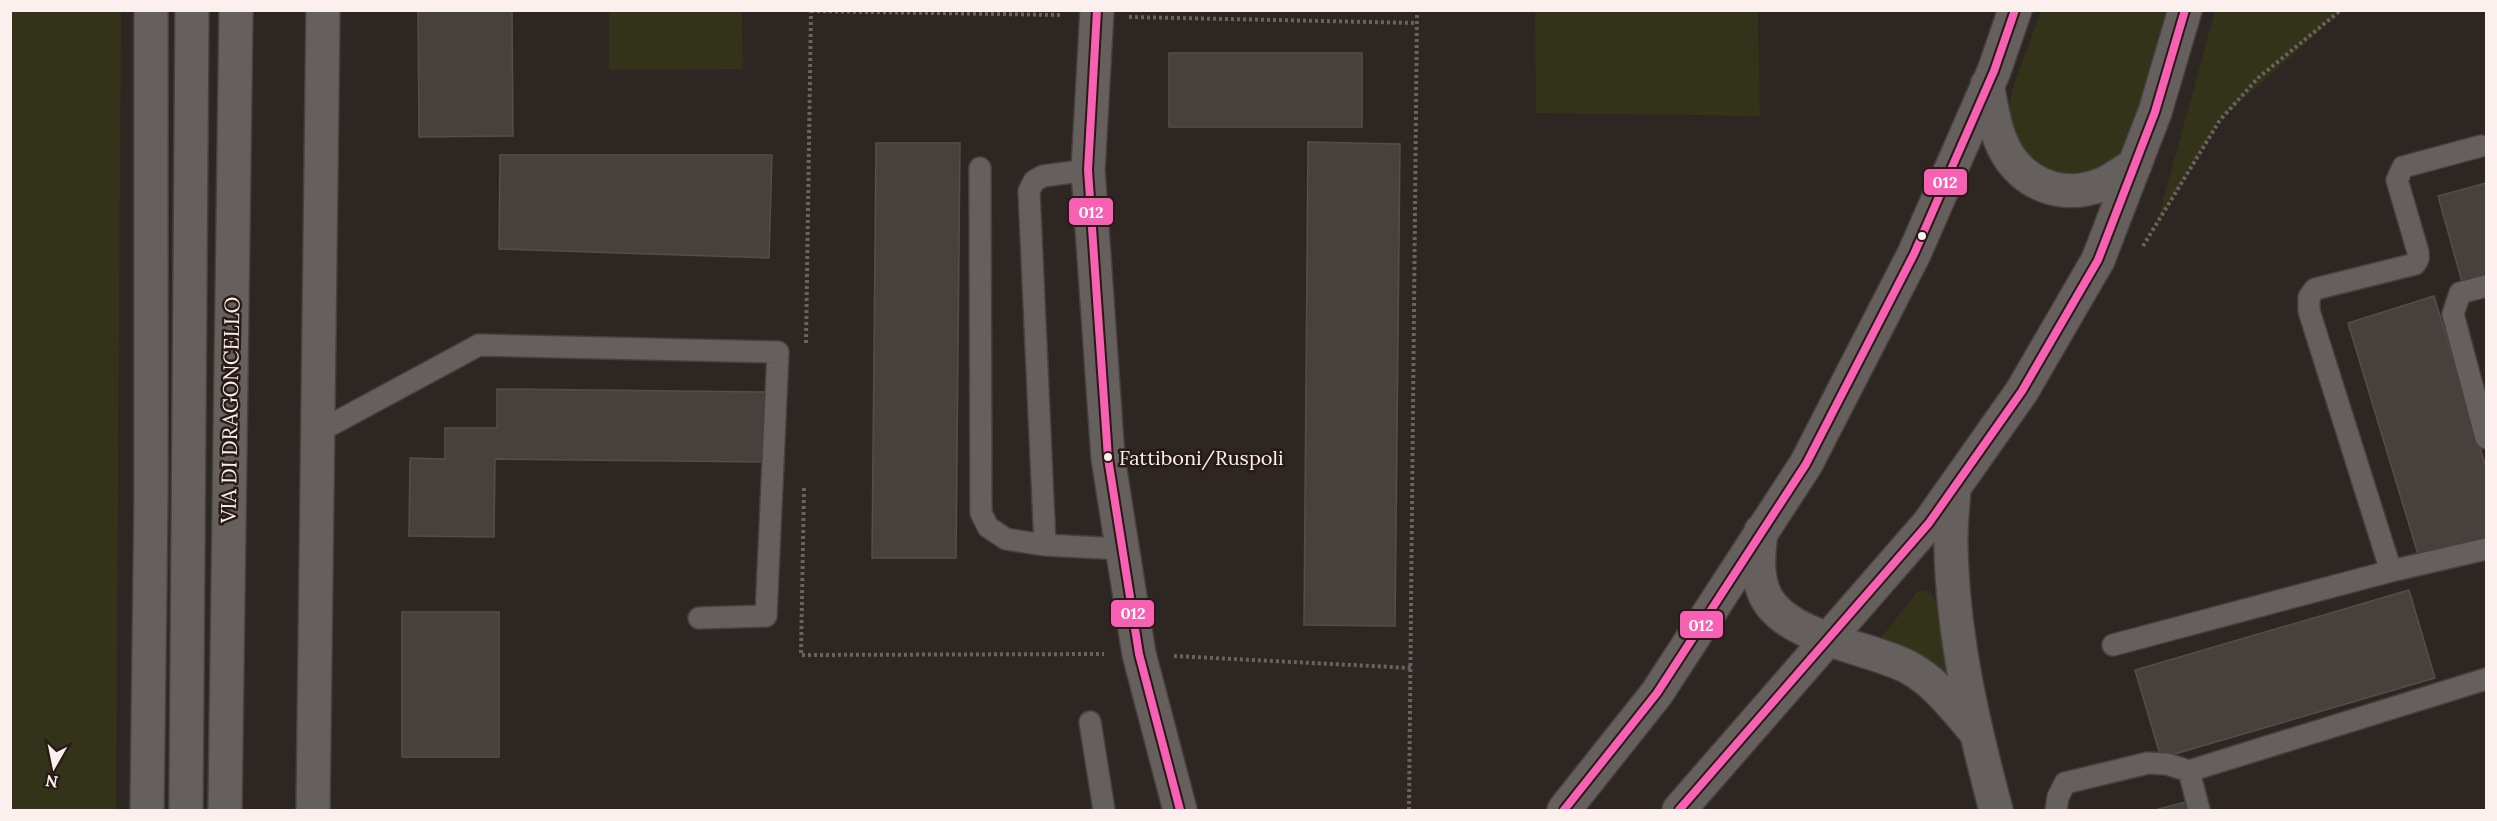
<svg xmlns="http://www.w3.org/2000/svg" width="2497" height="821" font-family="Lora,serif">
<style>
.green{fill:#323319}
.building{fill:#47413e;stroke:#544d4b;stroke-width:1.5}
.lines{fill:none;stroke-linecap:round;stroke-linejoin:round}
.lane-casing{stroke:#47413e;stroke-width:24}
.street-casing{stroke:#47413e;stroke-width:36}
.path{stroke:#6a6260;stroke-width:4;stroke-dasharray:3 3;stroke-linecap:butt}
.lane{stroke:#655f5d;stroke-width:21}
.street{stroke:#655f5d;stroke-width:33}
.bus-1-casing{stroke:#281a15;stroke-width:12}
.bus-1{stroke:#f860b3;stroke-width:8}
.bus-dot{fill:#fbf0ed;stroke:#281a15;stroke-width:2}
.labels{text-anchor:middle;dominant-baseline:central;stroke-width:5;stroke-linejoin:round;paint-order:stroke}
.bus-label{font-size:20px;fill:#fbf0ed;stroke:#281a15;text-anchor:start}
.street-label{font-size:21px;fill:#fbf0ed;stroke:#281a15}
.line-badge{stroke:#281a15;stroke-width:2}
.badge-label{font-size:16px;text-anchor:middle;font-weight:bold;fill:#fff}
</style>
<rect width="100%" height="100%" fill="#2e2623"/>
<path class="green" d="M10,11H121L116,810H11Z
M609,11H742L743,69L609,70Z
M1535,11H1758L1760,116L1536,113Z
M2041,11H2167L2165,29L2131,138L2115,162L2067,185L2015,157L2008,109L2013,87Z
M2215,11H2342L2220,120L2156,226Z
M1924,590L1931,593L1937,603L1949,672L1945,676L1880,639L1916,593Z"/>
<path class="building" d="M418,10H512L513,136L419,137Z
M1169,53H1362V127H1169Z
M1308,142L1400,144L1395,626L1304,625Z
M876,143H960L956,558H872Z
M500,155H772L769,258L499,249Z
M2486,183V283L2464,289L2438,196Z
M2434,296L2486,467V544L2421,564L2348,323Z
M497,389L765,392V462L495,459L494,537L409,536L410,458L445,459V428H497Z
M2409,590L2435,678L2161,758L2135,670Z
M402,612H499V757H402Z
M2190,801L2192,810H2155Z"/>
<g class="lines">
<defs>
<path id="lane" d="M2481,146L2403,167L2397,180L2418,252V259L2415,264L2315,289L2309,297V311L2391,571L2486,549
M980,168L981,513L988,527L1006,539L1045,545L1122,549
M2486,286L2460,293L2453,314L2486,438
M316,433L479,345L778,352L766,616L699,618
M1045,545L1029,191L1034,181L1043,176L1088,170
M2113,645L2391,571
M1090,722L1104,810
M2056,810L2058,797L2065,783L2148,763L2167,764L2189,771
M2199,810L2189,771L2486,679"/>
<path id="street" d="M1097,10L1088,170L1108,458L1139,654L1180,810
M1987,85C1991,103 1993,122 2000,139C2016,182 2060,202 2103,184C2114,179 2124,171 2135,165
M1954,488C1953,508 1950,528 1951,548C1953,638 1973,724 1996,810
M1761,531C1759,550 1756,571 1763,590C1779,638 1868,646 1908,667C1936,682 1954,707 1974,730
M147,810L151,500V10
M186,810L192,10
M225,810L236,10
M313,810L323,10
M1564,810L1657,693L1806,464L1914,254L1994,71L2015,10
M1679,810L1929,523L2022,391L2098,260L2155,112L2185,10"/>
</defs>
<use href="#lane" class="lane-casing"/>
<use href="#street" class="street-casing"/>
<path class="path" d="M811,11L1062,15
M1129,17L1417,23
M2143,246L2220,120L2258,78L2341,10
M806,343L811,10
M804,488L801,655L1104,654
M1174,656L1411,668
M1409,810L1417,10"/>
<use href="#lane" class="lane"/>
<use href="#street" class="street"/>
<defs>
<path id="bus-1" d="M1097,10L1088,170L1108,458L1139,654L1180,810
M1564,810L1657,693L1806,464L1914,254L1994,71L2015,10
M1679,810L1929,523L2022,391L2098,260L2155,112L2185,10"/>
</defs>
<use href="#bus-1" class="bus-1-casing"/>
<use href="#bus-1" class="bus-1"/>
</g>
<g class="bus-dot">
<circle cx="1922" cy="236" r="5"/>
<circle cx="1108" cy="457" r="5"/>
</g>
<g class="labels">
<g class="bus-label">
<text x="1119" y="457">Fattiboni/Ruspoli</text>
</g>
<g class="street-label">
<text transform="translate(230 410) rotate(-89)">VIA DI DRAGONCELLO</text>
</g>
</g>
<g class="line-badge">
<rect x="1923" y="168" width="45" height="28" rx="6" fill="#f860b3"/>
<rect x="1068" y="197" width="46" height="29" rx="6" fill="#f860b3"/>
<rect x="1110" y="599" width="45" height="29" rx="6" fill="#f860b3"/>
<rect x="1679" y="610" width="45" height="29" rx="6" fill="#f860b3"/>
</g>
<g class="badge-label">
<text x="1945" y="188">012</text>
<text x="1091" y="218">012</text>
<text x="1133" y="619">012</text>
<text x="1701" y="631">012</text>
</g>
<rect width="2497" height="821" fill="none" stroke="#fbf0ed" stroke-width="24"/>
<g transform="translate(54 767) rotate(189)" stroke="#281a15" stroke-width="4.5" paint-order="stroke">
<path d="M0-4.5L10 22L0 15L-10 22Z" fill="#fbf0ed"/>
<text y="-9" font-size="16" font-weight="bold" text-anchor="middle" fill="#fbf0ed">N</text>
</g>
</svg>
